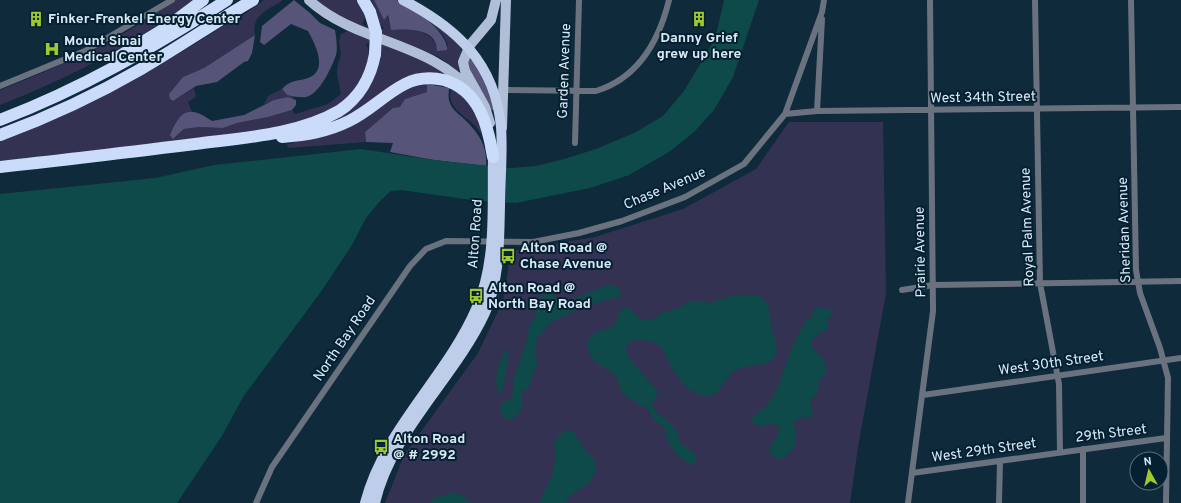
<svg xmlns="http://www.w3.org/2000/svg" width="1181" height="503" font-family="Overpass,sans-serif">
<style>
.green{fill:#343252}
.forest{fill:#565478}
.water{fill:#0e4a49}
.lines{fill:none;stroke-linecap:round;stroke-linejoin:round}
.minor{stroke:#6b727f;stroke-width:6}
.primary{stroke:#b0bed8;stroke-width:10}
.trunk{stroke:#becdea;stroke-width:10}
.motorway{stroke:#cbdcfb;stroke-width:12}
.motorway-bridge{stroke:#cbdcfb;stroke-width:12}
.labels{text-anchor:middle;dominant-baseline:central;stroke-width:4;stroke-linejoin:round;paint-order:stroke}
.poi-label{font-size:14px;font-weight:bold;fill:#d8e8f4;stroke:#042031;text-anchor:start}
.street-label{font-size:14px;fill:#d8e8f4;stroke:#042031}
</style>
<rect width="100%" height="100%" fill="#0e2a3b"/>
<path class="green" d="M174,0H194C183,10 169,18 156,26C107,58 54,84 0,105V90C60,66 123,40 174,0Z
M264,0H283C268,10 251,15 255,35L204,68L183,77L173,101L194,88L196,97L188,102L192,112L185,113L174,139L184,129L199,127L223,128L237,123L268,117L292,110L295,114L328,104L341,94L337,73L338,64L341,55L339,42L341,34L348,31L372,40L371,42L366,44L370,54L362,80L352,94L328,113L267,132L0,164V141C83,112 159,67 233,20L235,21Z
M312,0H357L366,16L362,24L370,28V32L352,25Z
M369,0H374L384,20L387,15L391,30C409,29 429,28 437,47L448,46C443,28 424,18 410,8L437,24L462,48L458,71L439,57L389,38L379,32L384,28L377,21Z
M380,42L416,54L458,80L426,76L354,116L311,128L344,113Z
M427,84V92L405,99L401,107L393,108L365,132L366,142L289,148L286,145L361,121L408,88Z
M282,89L287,95L294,96L293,99L288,97L264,104L268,96Z
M452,89L471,101L485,141C482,136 480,131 476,127C467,116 444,107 452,89Z
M789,122H883L886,293L858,447L850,503H385L404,455L478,353L503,301L511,251L595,237L683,209L756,169Z"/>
<path class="forest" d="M294,0L310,13L320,23L335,30C336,37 338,48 336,55C332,67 319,95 306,97C300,98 292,96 287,95L282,89C292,79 296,82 308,78C329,70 315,44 308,31L291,24L264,45L260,42L262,26Z
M374,0C381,0 390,0 396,0C411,4 449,33 447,50L437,51C437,28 408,29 391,30L388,15L384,20Z
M255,35L252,53L248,61L244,62L217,82L196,86L173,101L170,99L169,94L183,77L204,68Z
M469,59C480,63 490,98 495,109L489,111L468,73L467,60Z
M427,84L449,88C449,91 448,97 449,100C450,107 457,113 462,117C477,131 488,145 486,166L434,160L390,152L393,143L366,142L365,132L393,108L400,107L405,99L427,92Z
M288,97L296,100V105L292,110L268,117L237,123L223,128L199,127L184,129L173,139L170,135C180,111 188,104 212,121L244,115L274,100Z"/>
<path class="water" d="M724,0H759L733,77L714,110L694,132L669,152L629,175L590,188L516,203L479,201L401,190L391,191L381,200L366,218L352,245L320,293L243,397L222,436L177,503H0V194L155,178L214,165L361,149L434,160L511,168L536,166L564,159L596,149L634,133L663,116L684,91L715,39Z
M610,284L619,288L621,295L616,298C600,300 565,314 552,322C545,326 545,334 537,337L535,353L537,364L528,388L522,392C522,406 524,410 512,420C504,420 501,415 500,408L502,403L512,398L514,378L527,340L530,323L535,318L541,296L550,293L558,300H571Z
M734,295L760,296C773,309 768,313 772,329C773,334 776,339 776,343C782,370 749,362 734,371C723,378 720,400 704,396C686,392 674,374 667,358C665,353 664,348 659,345C656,342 653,342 648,342C645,342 643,339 639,339C637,338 633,340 631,342C629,343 626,346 626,349C625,357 649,381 655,388L658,394L652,404L656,412L666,420L676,430L681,444L696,454V462L694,465C684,464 670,448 667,439C666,435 665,431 664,427L654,420L649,410L626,396L621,390L616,376L592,359L586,345C592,330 603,331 615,325C617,321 617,316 619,313C627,300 636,315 641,320H649L658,317L661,313L677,309L689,302L695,301L712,303Z
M816,307L831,310L832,316L827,318V329L814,337L811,341C811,353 829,356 826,373L818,381L819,390L810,401L813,414L811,418L802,417L794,422C793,427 796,430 796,435C798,446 789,457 778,459L775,458L769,451C771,441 783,436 777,425L771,423C761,426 760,430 752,421V418L765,407L775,394L795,340L806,321L812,316L814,308Z
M508,349C510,352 503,392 500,396C492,381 498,362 506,350Z
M567,430L574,432L583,447L595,460L597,468L590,482L570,496L565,503H539C546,489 553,477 555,461C556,455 553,448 555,442C557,437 562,432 567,430Z
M453,493L460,494L471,503H430L433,498Z"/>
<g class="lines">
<path class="minor" d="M1035,0L1040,283L1059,384L1060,452
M1131,0L1136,270L1140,293L1160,348L1168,378L1166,503
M0,86L85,51L172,0
M504,90L596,91C638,78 659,41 669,0
M817,111L822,19
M785,114L817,111L1181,107
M575,143L579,0
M902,290L933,285L1181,281
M923,395L1181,358
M912,473L1166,438
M256,503L272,467L410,266L426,249L446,241L533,242L579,233L622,221L685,197L744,164L785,114L822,12L824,0
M908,503L933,311L930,0
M999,503L1000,461
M1083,503V449"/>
<path class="primary" d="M309,0C357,44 432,41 474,94
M490,123L485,107L465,71L463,62L470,45L491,20L496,0
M502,128L506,0"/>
<path class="trunk" d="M365,503C384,429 446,378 476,309C497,262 492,207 493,157
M375,503C391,432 455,378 485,313C500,279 499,242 500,206C500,180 503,153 501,127C495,63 457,28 403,0"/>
<path class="motorway" d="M363,0L370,12
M118,57L167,27L203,0
M0,120C81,89 154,47 227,0
M0,135C49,117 96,95 141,69C179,47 215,22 253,0
M282,137C306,135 327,132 349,121C370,111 385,94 405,84C417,78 431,77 444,80C479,90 488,125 493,157
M0,167C65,160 130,152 195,144C241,138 298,135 339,111C359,98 371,77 375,54"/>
<path class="motorway-bridge" d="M370,12L376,32L375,54"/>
</g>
<defs>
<symbol id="building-bare" viewBox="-9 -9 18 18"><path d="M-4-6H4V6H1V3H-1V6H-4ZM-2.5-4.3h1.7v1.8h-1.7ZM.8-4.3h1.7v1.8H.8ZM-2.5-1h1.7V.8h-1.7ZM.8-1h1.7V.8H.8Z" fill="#9fca2d" stroke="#042031" stroke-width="2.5" paint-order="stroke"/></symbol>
<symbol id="hospital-bare" viewBox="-9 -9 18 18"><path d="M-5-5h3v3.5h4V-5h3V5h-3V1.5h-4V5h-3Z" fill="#9fca2d" stroke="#042031" stroke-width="2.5" paint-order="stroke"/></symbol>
<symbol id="bus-bare" viewBox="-9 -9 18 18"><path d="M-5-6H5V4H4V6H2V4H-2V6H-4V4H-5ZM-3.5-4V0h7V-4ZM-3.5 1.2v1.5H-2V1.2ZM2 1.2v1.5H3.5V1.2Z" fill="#9fca2d" stroke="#042031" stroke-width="2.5" paint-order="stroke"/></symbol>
</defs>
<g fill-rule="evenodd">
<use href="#building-bare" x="25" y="8" width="22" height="22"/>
<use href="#building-bare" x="688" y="8" width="22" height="22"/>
<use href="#hospital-bare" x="41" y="38" width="22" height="22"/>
<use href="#bus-bare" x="497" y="245" width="22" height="22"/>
<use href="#bus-bare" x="465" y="285" width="22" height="22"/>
<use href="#bus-bare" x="370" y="436" width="22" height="22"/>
</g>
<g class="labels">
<g class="poi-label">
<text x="48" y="19">Finker-Frenkel Energy Center</text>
<text x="699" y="38" text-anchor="middle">Danny Grief<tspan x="699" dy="16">grew up here</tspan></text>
<text x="64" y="41">Mount Sinai<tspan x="64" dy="16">Medical Center</tspan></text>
<text x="520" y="248">Alton Road @<tspan x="520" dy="16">Chase Avenue</tspan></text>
<text x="488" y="288">Alton Road @<tspan x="488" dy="16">North Bay Road</tspan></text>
<text x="393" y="439">Alton Road<tspan x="393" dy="16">@ # 2992</tspan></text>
</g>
<g class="street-label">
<text transform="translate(565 71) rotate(-88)">Garden Avenue</text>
<text transform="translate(983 98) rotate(-1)">West 34th Street</text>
<text transform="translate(665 189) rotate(-23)">Chase Avenue</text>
<text transform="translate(1028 227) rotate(-92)">Royal Palm Avenue</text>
<text transform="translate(1125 230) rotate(-92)">Sheridan Avenue</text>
<text transform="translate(476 234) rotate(-86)">Alton Road</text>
<text transform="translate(921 252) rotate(-91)">Prairie Avenue</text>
<text transform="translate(345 339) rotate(-56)">North Bay Road</text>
<text transform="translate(1051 364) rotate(-8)">West 30th Street</text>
<text transform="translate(1111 434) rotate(-7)">29th Street</text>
<text transform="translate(984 451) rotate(-8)">West 29th Street</text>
</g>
</g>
<g transform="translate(1149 471) rotate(352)"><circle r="19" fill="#042031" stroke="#59707f"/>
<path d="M0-3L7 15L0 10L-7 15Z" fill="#9fca2d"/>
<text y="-6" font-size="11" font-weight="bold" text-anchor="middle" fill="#d8e8f4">N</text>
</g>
</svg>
